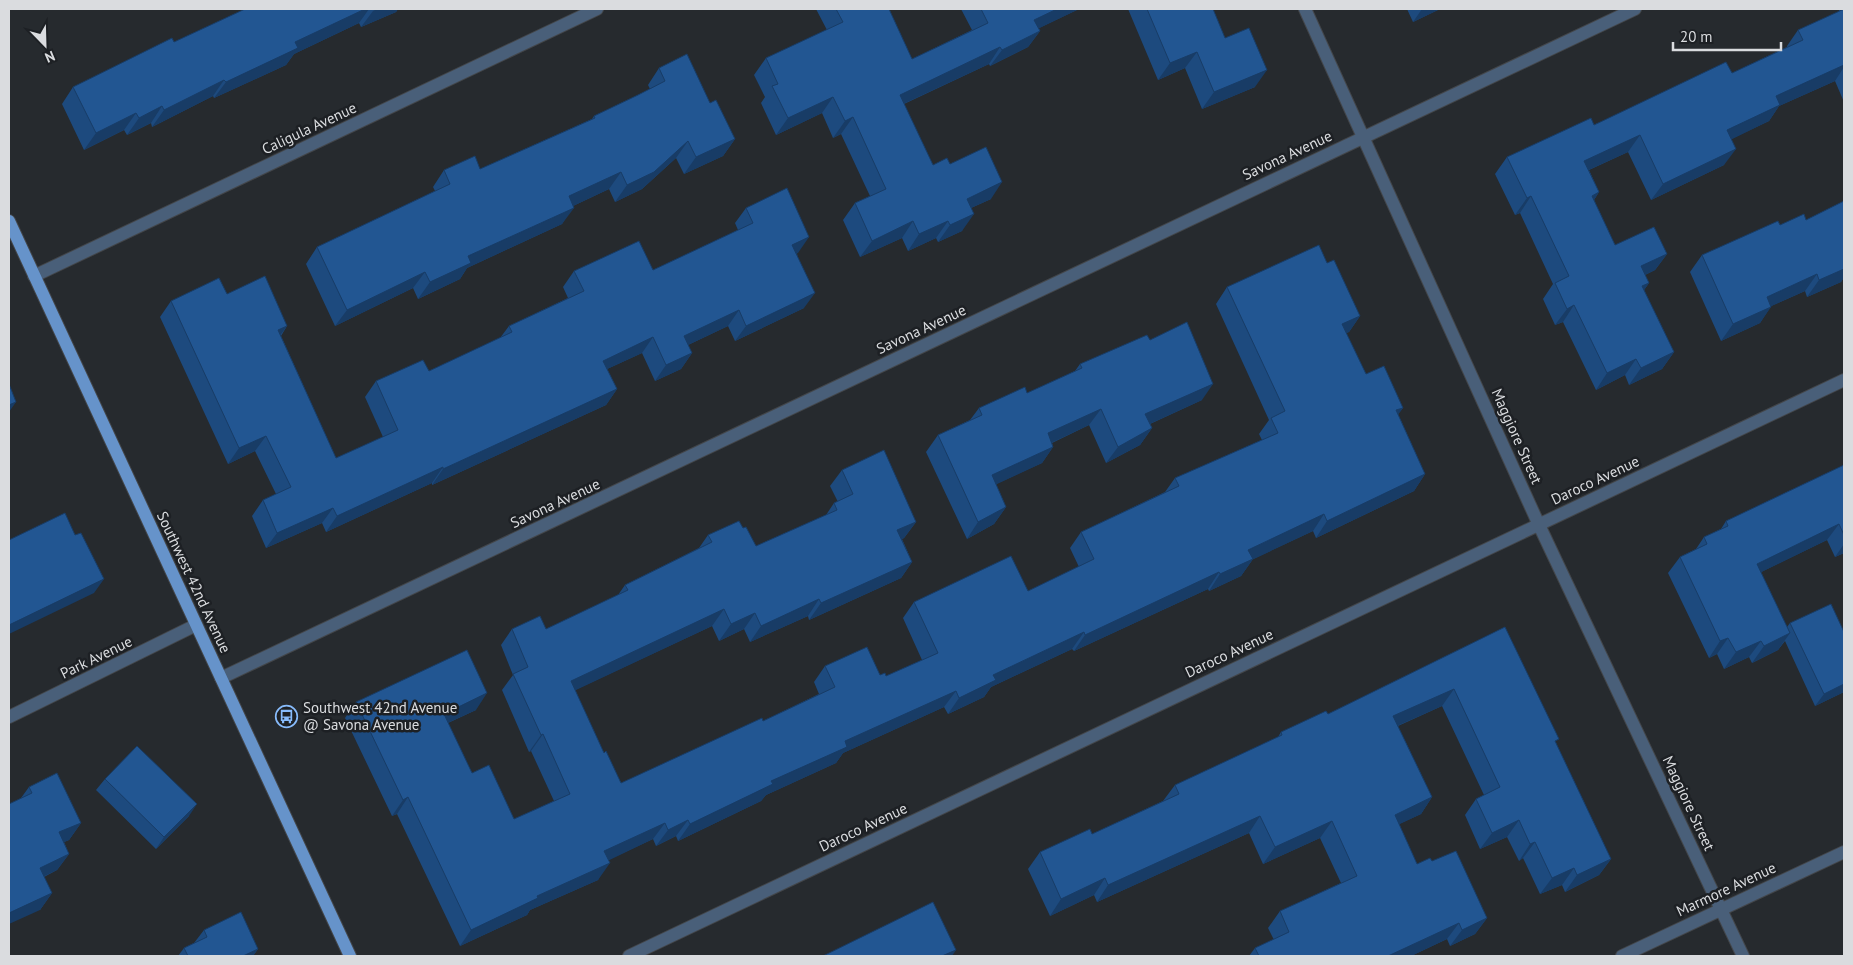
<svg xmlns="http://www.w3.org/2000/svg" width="1853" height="965" font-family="'PT Sans',sans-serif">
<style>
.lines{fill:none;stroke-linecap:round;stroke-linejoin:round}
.minor-casing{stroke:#43464a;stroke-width:14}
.major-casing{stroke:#43464a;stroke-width:14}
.minor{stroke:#495f79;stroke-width:12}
.major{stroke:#6693ca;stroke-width:12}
.wall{fill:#1d4a7e}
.shaded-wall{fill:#183c66}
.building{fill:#225692;stroke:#183c66}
.labels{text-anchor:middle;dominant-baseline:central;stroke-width:5;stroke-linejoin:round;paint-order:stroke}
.street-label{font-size:15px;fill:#dadcdf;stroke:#1d2024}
.poi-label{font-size:15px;fill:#dadcdf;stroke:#1d2024;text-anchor:start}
</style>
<rect width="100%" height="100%" fill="#262a2e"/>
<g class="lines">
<defs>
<path id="minor" d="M1305,9L1539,525L1743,956
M34,276L597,9
M221,678L1635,9
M9,717L196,625
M629,956L1844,380
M1622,956L1844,852"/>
<path id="major" d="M9,221L350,956"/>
</defs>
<use href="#minor" class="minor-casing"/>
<use href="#major" class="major-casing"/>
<use href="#minor" class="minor"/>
<use href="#major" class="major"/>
</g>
<path class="wall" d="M245,9H398L396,12L361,27L359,23L294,54L286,65L214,98L213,96L152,127L151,123L127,135L124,130L84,150L62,104L73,87L174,42Z
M816,9H889L912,59L972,30L961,9H1079L1039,28L1040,31L1028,47L990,66L989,64L904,104L933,165L950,164L991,199L971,208L962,231L938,242L936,238L908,251L902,238L860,257L843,220L855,203L870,196L841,134L833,138L822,113L776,135L761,103L765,97L754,75L766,58L827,30Z
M1128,9H1213L1225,38L1255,87L1202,109L1185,68L1158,80Z
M1407,9H1440L1413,22Z
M1840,9H1844V102L1835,81L1779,106L1769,121L1731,139L1724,165L1651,200L1628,152L1589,170L1599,192L1594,200L1615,245L1667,254L1655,270L1645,275L1649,283L1644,290L1674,352L1662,369L1629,385L1625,375L1596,390L1563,322L1555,325L1543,299L1553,284L1520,213L1515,215L1495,174L1507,157L1732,73L1787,47V46L1798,30L1838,12Z
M659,68L710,103L735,139L723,156L684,174L676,158L642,189L615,202L609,189L573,206L562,224L467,268L460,279L418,299L413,288L335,326L306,264L317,247L435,191L433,187L444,170L480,169L592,119L594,116L650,89L648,85Z
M1844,201V277L1841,282L1807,297L1805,291L1771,306L1760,323L1721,341L1690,272L1702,255L1780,225L1806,220Z
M746,208L798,253H797L804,308L735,341L728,326L688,345L692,353L681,369L655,381L642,353L607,369L617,389L606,405L432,485V483L326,532L322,523L266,548L252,516L263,500L276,494L255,451L228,464L160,317L171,301L227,294L287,326L281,336L336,458L383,437L365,397L376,381L429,371L500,338L509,326L568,298L563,287L574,271L653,270L738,230L735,223Z
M1327,263L1360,316L1349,332L1346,333L1366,374L1403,408L1398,414L1425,474L1414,491L1316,538L1313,531L1253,559L1241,576L1209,591L1208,589L1074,651L1072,649L991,687L984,697L948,714L944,707L843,753L836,763L766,795L761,801L678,841L676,836L656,846L653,839L608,860L598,880L530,910L527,915L460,946L397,814L392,816L345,718L356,702L476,710L448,723L472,773L514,819L554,801L531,751L529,752L502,690L513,675L501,645L512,629H546L618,595L625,585L699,548L708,535L743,528L756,546L826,515L834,503L838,502L830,486L842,470L916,522L904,538L902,539L912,562L901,578L809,620L808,616L750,642L744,629L719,641L712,626L575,690L604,753L621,783L763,721L819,694L814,682L825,666L886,676L922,660L903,618L914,602L1028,591L1079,567L1070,548L1081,532L1165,492L1175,478L1262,440L1259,434L1269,420L1216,304L1227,287Z
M1150,340L1202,400L1150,424L1152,428L1140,445L1106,463L1089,425L1052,443L1053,447L1042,463L996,484L1006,507L994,524L967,539L926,452L938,435L970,420L979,408L1027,393L1075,371L1080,364Z
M1844,465V553L1835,557L1827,540L1761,572L1787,627L1790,623L1844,632V692L1815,706L1785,641L1778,650L1752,663L1749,657L1724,669L1717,654L1709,658L1668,573L1680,557L1696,549L1704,537L1721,529L1726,521Z
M1505,627L1556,743L1611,859L1599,875L1565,892L1562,885L1540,894L1523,858L1519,861L1507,837L1480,849L1465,815L1476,799L1484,795L1442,706L1398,726L1432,797L1421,814L1399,824L1417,864L1432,861L1487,918L1475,934L1450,946L1447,939L1411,956H1249L1255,948L1274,940L1268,928L1280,911L1341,883L1320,838L1263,864L1249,833L1097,902L1094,895L1050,916L1028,869L1040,852L1092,834L1163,801L1175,785L1278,737L1281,732L1328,714Z
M105,779L189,816L156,849L96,790Z
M29,787L81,823L69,840L64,842L69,854L57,870L44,877L52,893L40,910L21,798Z
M204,930L258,949L253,956H178L184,948L194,943Z"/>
<path class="shaded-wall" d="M365,9H369L359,23L294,54L286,65L214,98L226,82L295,42Z
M377,9H398L396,12L361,27L373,11Z
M1057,9H1079L1023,36L1034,20Z
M1422,9H1440L1413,22Z
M1040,31L1028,47L990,66L1002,50Z
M1000,47L989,64L888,111L900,95Z
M1197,52L1185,68L1158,80L1170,63Z
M1844,65V67L1835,81L1779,106L1769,121L1716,147L1727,130L1776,96Z
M1267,70L1255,87L1202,109L1214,92Z
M224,80L213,96L152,127L164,110Z
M833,97L822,113L776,135L788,118Z
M162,106L151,123L127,135L139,118Z
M136,113L124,130L84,150L96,133Z
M853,117L841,134L833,138L845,121Z
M1640,135L1628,152L1573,177L1584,161Z
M735,139L723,156L684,174L696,157Z
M688,141L676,158L642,189L615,202L627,185Z
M1736,149L1724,165L1651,200L1663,184Z
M621,172L609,189L558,213L569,196Z
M1002,182L991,199L955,215L967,199Z
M1599,192L1588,209L1592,196Z
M1531,196L1520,213L1515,215L1527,198Z
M574,208L562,224L467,268L460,279L418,299L430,282L468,256Z
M974,214L962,231L938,242L950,225Z
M913,221L902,238L860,257L872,241Z
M948,221L936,238L908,251L919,234Z
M809,237L798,253L781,260L792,245Z
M1667,254L1655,270L1629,283L1641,266Z
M1844,269V277L1841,282L1807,297L1819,280Z
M425,272L413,288L335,326L347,310Z
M1817,274L1805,291L1756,313L1767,297Z
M1649,283L1637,300L1642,286Z
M815,293L804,308L735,341L746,326Z
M1574,305L1563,322L1555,325L1567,309Z
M1771,307L1760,323L1721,341L1733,324Z
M739,310L728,326L673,352L684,336Z
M1360,316L1349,332L1330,340L1342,324Z
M287,326L276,341L278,330Z
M653,337L642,353L592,376L603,361Z
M1674,352L1662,369L1629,385L1641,368Z
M692,353L681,369L655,381L666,365Z
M1636,359L1625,375L1596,390L1607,373Z
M1213,384L1202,400L1134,431L1145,414Z
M617,389L606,405L432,485L443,469Z
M16,402L9,412V405Z
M1403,408L1391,424L1396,410Z
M1101,409L1089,425L1036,450L1048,433Z
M1152,428L1140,445L1106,463L1118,447Z
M266,436L255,451L228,464L239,448Z
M1053,447L1042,463L980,492L992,475Z
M443,467L432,483L326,532L337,516Z
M1425,474L1414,491L1316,538L1327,521Z
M1006,507L994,524L967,539L978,522Z
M333,508L322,523L266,548L277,533Z
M1324,514L1313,531L1237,567L1248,550Z
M916,522L904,538L886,547L897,530Z
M1839,524L1827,540L1745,580L1757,564Z
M1844,544V553L1835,557Z
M1253,559L1241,576L1209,591L1220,574Z
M912,562L901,578L809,620L821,603Z
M1219,572L1208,589L1074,651L1085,635Z
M104,579L94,593L9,634V625Z
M819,599L808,616L750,642L761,626Z
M724,609L712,626L559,698L571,681Z
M755,613L744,629L719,641L731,624Z
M1084,632L1072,649L991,687L984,697L948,714L959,698L993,675Z
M1790,633L1778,650L1752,663L1764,646Z
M1728,638L1717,654L1709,658L1720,641Z
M1761,641L1749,657L1724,669L1736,652Z
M1844,684V692L1815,706L1824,694Z
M1454,689L1442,706L1381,733L1393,716Z
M956,691L944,707L843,753L836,763L766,795L761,801L678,841L690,824L845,741Z
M487,693L476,710L432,730L444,714Z
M543,734L531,751L529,752L541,735Z
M408,797L397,814L392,816L403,800Z
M1432,797L1421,814L1383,832L1395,815Z
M197,804L189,816L156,849L164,837Z
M1260,816L1249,833L1097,902L1108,885Z
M688,820L676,836L656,846L668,830Z
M1519,820L1507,837L1480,849L1492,833Z
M1332,821L1320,838L1263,864L1275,847Z
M81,823L69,840L48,849L59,832Z
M665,823L653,839L593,868L604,851Z
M1535,842L1523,858L1519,861L1530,844Z
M69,854L57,870L28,884L40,868Z
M1611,859L1599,875L1565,892L1577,875Z
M610,863L598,880L530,910L527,915L460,946L471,930L537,896Z
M1574,868L1562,885L1540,894L1552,878Z
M1105,878L1094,895L1050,916L1061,899Z
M52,893L40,910L9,924V913Z
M1487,918L1475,934L1450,946L1462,930Z
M1459,923L1447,939L1411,956H1388Z
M258,949L253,956H243Z
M956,950L952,956H942Z"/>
<path class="building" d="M245,9H365L295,42L298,48L226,82L224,80L164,110L162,106L139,118L136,113L96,133L73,87L172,38L174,42Z
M836,9H889L912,59L988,23L981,9H1057L1034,20L1040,31L1002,50L1000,47L900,95L933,165L947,158L950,164L986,147L1002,182L967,199L974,214L950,225L948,221L919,234L913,221L872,241L855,203L886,189L853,117L845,121L833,97L788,118L772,86L778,84L766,58L843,22Z
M1147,9H1213L1225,38L1249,28L1267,70L1214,92L1197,52L1170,63Z
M1844,9V65L1776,96L1780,105L1727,130L1736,149L1663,184L1640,135L1584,161L1599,192L1592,196L1615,245L1654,227L1667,254L1641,266L1649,283L1642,286L1674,352L1641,368L1636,359L1607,373L1574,305L1567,309L1555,283L1569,276L1531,196L1527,198L1507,157L1591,118L1594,125L1726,62L1732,73L1803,40L1798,30Z
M687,54L710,103L716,100L735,139L696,157L688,141L654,172L627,185L621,172L569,196L574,208L468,256L471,263L430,282L425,272L347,310L317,247L450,184L444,170L475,156L480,169L595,118L594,116L638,95L665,81L659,68Z
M787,188L809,237L792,245L815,293L746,326L739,310L684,336L692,353L666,365L653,337L603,361L617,389L443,469V467L337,516L333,508L277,533L263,500L291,487L266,436L239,448L171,301L219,278L227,294L265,276L287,326L278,330L336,458L398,430L376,381L423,360L429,371L512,332L509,326L584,291L574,271L639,241L653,270L753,223L746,208Z
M1844,201V269L1819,280L1817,274L1767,297L1771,307L1733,324L1702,255L1778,221L1780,225L1804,214L1806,220Z
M1319,245L1327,263L1334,260L1360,316L1342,324L1366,374L1384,366L1403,408L1396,410L1425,474L1327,521L1324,514L1248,550L1253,559L1220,574L1219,572L1085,635L1084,632L993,675L996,680L959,698L956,691L845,741L847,747L771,781L773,784L690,824L688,820L668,830L665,823L604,851L610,863L537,896L538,898L471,930L408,797L403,800L356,702L467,650L487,693L444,714L472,773L489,765L514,819L570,794L543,734L541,735L513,674L528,667L512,629L540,616L546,629L628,590L625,585L712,542L708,535L739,521L743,528L746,527L756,546L837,510L834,503L853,494L842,470L884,450L916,522L897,530L912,562L821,603L819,599L761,626L755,613L731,624L724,609L571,681L604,753L606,751L621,783L762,718L763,721L835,687L825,666L867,647L880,675L885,673L886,676L938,653L914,602L1011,556L1028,591L1094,559L1081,532L1179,486L1175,478L1278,433L1271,418L1285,411L1227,287Z
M1187,322L1213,384L1145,414L1152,428L1118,447L1101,409L1048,433L1053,447L992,475L1006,507L978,522L938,435L982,415L979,408L1025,387L1027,393L1082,368L1080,364L1147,335L1150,340Z
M9,384L16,402L9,405Z
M1844,465V535L1839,524L1757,564L1790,633L1764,646L1761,641L1736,652L1728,638L1720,641L1680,557L1707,544L1704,537L1728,526L1726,521Z
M65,513L75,535L81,533L104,579L9,625V540Z
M1831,604L1844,632V684L1824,694L1790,623Z
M1505,627L1559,739L1555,741L1611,859L1577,875L1574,868L1552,878L1535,842L1530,844L1519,820L1492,833L1476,799L1500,787L1454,689L1393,716L1432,797L1395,815L1417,864L1430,858L1432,861L1456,851L1487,918L1462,930L1459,923L1388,956H1259L1255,948L1289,932L1280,911L1357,876L1332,821L1275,847L1260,816L1108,885L1105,878L1061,899L1040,852L1090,829L1092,834L1179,794L1175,785L1282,735L1281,732L1326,711L1328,714Z
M137,746L197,804L164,837L105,779Z
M57,773L81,823L59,832L69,854L40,868L52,893L9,913V804L32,793L29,787Z
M933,902L956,950L942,956H823Z
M241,912L258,949L243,956H188L184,948L207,937L204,930Z"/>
<defs>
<symbol id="bus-ring" viewBox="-11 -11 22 22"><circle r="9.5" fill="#1d2024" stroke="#87bbfb" stroke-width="1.5"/><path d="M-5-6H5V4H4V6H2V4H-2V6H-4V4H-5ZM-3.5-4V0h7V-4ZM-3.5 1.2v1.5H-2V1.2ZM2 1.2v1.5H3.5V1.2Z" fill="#87bbfb"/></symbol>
</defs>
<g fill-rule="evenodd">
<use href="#bus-ring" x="274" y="704" width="25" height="25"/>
</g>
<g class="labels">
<g class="street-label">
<text transform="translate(309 128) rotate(-25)">Caligula Avenue</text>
<text transform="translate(1287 155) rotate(-25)">Savona Avenue</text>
<text transform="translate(921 329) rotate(-25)">Savona Avenue</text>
<text transform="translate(1517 436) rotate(66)">Maggiore Street</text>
<text transform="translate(1595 480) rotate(-25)">Daroco Avenue</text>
<text transform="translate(555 503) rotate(-25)">Savona Avenue</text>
<text transform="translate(194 582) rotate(65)">Southwest 42nd Avenue</text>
<text transform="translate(1229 653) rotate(-25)">Daroco Avenue</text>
<text transform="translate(96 657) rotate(-26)">Park Avenue</text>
<text transform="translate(1689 803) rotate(65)">Maggiore Street</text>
<text transform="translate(863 827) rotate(-25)">Daroco Avenue</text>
<text transform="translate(1726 889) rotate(-25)">Marmore Avenue</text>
</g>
<g class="poi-label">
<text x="303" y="707">Southwest 42nd Avenue<tspan x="303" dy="17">@ Savona Avenue</tspan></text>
</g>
</g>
<rect width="1853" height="965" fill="none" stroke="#dadcdf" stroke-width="20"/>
<g transform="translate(45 45) rotate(157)" stroke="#1d2024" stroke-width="4" paint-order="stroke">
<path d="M0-4L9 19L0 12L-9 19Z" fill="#dadcdf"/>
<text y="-8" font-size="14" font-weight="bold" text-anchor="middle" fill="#dadcdf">N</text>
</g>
<path d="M1673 42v8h108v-8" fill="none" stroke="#dadcdf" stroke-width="2.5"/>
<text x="1680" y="42" font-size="15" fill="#dadcdf" stroke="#1d2024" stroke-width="4" paint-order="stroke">20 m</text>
</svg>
